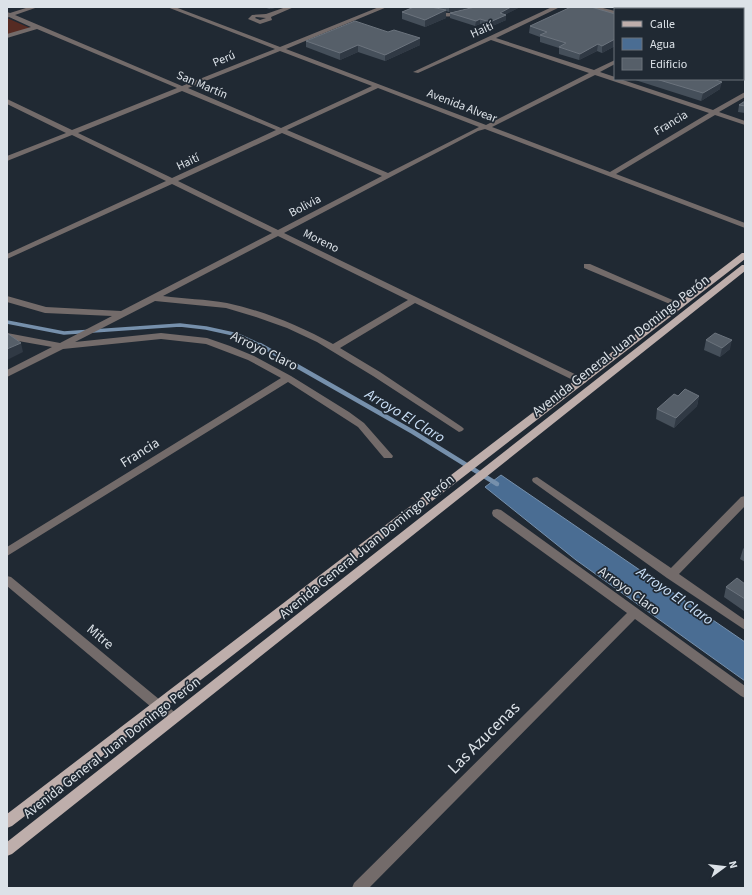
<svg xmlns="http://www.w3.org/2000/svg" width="752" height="895" font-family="'Source Sans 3',sans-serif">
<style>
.green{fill:#562b23}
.water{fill:#4a6d93;stroke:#7690ac}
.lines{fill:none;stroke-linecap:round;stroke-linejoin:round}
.stream-far1{stroke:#7690ac;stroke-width:3.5}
.stream{stroke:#7690ac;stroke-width:4.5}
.minor{fill:#736b6a;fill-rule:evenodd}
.major{fill:#beaeab;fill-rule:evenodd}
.wall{fill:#454f5a}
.shaded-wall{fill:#303944}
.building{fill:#565f69;stroke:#6b737d}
.labels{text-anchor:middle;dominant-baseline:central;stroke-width:3.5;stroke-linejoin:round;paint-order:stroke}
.far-street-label{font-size:12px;fill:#dce2e8;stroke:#202933}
.street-label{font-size:14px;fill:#dce2e8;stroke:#202933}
.water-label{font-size:15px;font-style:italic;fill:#cbe1f9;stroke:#202933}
.near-street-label{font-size:17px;fill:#dce2e8;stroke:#202933}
</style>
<rect width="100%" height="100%" fill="#202933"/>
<path class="green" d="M7,18L30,28L7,36Z"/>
<path class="water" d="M501,475L745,642V681L576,560L485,487Z"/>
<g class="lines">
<path class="stream-far1" d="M7,322L64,333L180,325L206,328L238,335L262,346"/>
<path class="stream" d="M260,345L413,432L497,484"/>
<path class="minor" d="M29,7H38L15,15L182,86L275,49L167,7H175L280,47L379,7H387L286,49L486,125L589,73L491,40L418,73L413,72L552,7H560L496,38L594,70L615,60V64L600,72L615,77V79H620L713,110L745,92V97L719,112L745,121V125L715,115L616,174L745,223V228L485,129L478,131L284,233L585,379L587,381L585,383H579L415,303L340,348L380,372L462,427L464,429L462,431L459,432L373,376L317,342L287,328L256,317L226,308L155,301L75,342L161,333L207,338L230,346L254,356L291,376L349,412L364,423L393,456L392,458H384L358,427L288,382L7,556V547L281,378L248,360L206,344L161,339L63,349L7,377V370L52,347L7,339V333L60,343L112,316L45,313L7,302V296L46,307L121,311L272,233L172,184L7,259V254L166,181L72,135L7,161V156L66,133L7,104V99L72,130L177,88L37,29L7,38V34L31,27L9,17L7,18V12L10,13ZM280,51L372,86L281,128L188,88ZM595,75L709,113L610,172L492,127ZM378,88L479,127L388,173L287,130ZM182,91L276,130L172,178L78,133ZM282,133L382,176L278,230L178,181ZM278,236L408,300L333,344C300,326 264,311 227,303C206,299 184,299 163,296Z
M286,7H294L271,17L272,20L260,24L248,19L252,15L266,14ZM256,17L266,18L260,20L255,18Z
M414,7C426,7 437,13 449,13C460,13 469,7 480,7C464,20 431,19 414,7Z
M590,7H599L615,11V15Z
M713,7H720L717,9H710Z
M743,49H745V53H743Z
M584,264H590L684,305L680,308L677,307L584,268Z
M537,477L671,568L741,497L745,496V506L679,574L745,620V630L667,578L533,482L532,480L533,478Z
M497,509L501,510L745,686V698L741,696L635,619L369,888H352L354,883L627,613L493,516L492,513L493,510Z
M7,576L11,577L177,714L179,718L177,722L173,723L169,722L7,586Z"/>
<path class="major" d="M742,253H745V259L12,826L7,828V814Z
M742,265H745V271L12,854L7,856V842Z"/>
</g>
<path class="wall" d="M263,7H280L270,9Z
M294,7H317L295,8Z
M407,7H472L449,12L446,11V18L425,27L402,19V12L411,8Z
M475,7H520L506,14V20L490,27L480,24L475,26L450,18V13Z
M615,14V46L602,53L597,51L579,60L559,54V48L540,42V37L529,33L530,26Z
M388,32L420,38V45L385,61L358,52L340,60L306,47V41Z
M632,79H714L720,89L701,101Z
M745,101V113L738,112L739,105Z
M706,340L730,349L720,357L704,350Z
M678,396H699L697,406L674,428L656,419L657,409Z
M745,547V562L740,559L743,549Z
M745,584V610L744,611L724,597L726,587Z"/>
<path class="shaded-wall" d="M269,7H280L270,9Z
M449,7H472L449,12Z
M511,7H520L499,18L500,13Z
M446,10V18L425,27V20Z
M506,15V20L490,27V22Z
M480,19V24L475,26L476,21Z
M420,38V45L385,61V55Z
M615,39V46L602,53V46Z
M598,44L597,51L579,60L580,54Z
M358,45V52L340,60V53Z
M722,82L720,89L701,101L703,93Z
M732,340L730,349L720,357L722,348Z
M21,343L23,352L7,360V349Z
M699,396L697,406L674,428L676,418Z"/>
<path class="building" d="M414,7H431L446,10L425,20L402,12Z
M475,7H511L500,13L506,15L490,22L480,19L476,21L450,13Z
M571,7H591L615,14V39L602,46L598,44L580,54L559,47L566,43L540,35L547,32L530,26Z
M355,21L388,32L394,30L420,38L385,55L358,45L340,53L306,41Z
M656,79H713L722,82L703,93Z
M745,101V106L739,105Z
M7,333L21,343L7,349Z
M715,333L732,340L722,348L706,340Z
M685,389L699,396L676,418L657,409L674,394L678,396Z
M737,578L745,584V599L726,587Z"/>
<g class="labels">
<g class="far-street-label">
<text transform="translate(482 30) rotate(-24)">Haití</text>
<text transform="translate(224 59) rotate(-23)">Perú</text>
<text transform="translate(202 85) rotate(23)">San Martín</text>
<text transform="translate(462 106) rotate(21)">Avenida Alvear</text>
<text transform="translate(671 123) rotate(-31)">Francia</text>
<text transform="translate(188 162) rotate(-25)">Haití</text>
<text transform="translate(305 206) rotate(-28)">Bolivia</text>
<text transform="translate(321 241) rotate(26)">Moreno</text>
</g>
<g class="street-label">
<text transform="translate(621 346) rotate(-38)">Avenida General Juan Domingo Perón</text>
<text transform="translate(264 351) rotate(26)">Arroyo Claro</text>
<text transform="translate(140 453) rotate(-32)">Francia</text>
<text transform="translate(367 547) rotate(-39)">Avenida General Juan Domingo Perón</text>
<text transform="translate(629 591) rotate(36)">Arroyo Claro</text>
<text transform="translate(100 637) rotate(40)">Mitre</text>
<text transform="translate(112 748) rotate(-38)">Avenida General Juan Domingo Perón</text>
</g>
<g class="water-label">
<text transform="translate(405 416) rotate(31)">Arroyo El Claro</text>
<text transform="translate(675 596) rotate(35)">Arroyo El Claro</text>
</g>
<g class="near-street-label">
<text transform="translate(484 738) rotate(-45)">Las Azucenas</text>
</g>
</g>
<rect width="752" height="895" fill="none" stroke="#dce2e8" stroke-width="16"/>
<rect x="614" y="8" width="130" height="72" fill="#202933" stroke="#6b737b"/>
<rect x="622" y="21" width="20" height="6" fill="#beaeab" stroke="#6b737b"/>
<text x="650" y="28" font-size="12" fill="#dce2e8">Calle</text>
<rect x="622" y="38" width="20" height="12" fill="#4a6d93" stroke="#6b737b"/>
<text x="650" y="48" font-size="12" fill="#dce2e8">Agua</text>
<rect x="622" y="58" width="20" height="12" fill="#565f69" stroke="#6b737b"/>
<text x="650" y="68" font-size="12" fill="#dce2e8">Edificio</text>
<g transform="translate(724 867) rotate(75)" stroke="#202933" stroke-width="3" paint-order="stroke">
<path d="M0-3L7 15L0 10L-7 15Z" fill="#dce2e8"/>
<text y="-6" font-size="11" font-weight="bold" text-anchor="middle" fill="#dce2e8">N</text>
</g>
</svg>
